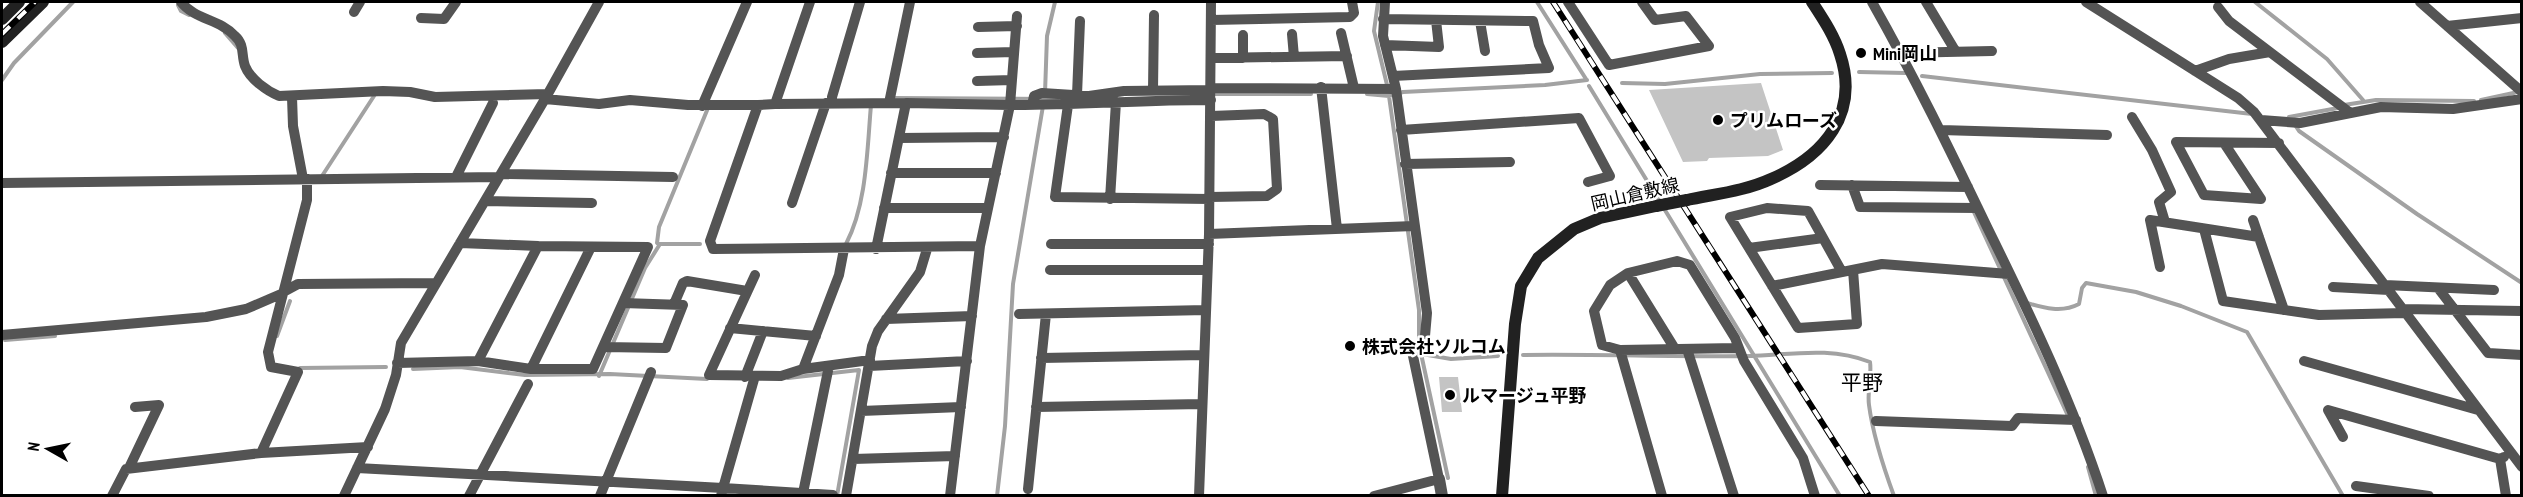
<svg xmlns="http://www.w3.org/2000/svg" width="2523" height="497" font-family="'PT Sans Narrow','Noto Sans JP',sans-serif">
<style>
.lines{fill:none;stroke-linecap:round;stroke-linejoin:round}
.stream{stroke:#a2a2a2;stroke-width:4}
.building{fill:#c4c4c4}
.minor{stroke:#545454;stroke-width:10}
.tertiary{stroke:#545454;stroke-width:12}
.secondary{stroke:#212121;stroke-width:12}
.rail-casing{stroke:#000;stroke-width:6}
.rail{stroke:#fff;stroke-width:4;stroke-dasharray:11;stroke-linecap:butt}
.secondary-bridge{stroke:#212121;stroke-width:12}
.poi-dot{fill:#000;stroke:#fff;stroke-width:2}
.labels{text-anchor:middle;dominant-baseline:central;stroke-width:5;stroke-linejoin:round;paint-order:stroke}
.poi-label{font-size:18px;font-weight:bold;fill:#000;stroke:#fff;text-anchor:start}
.street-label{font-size:18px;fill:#000;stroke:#fff}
.quarter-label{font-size:21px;fill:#000;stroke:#fff}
</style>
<rect width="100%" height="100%" fill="#fff"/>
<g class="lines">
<path class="stream" d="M1378,2L1374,31L1388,89
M1537,2L1586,79
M2255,2L2327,59L2363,100
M178,5L181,11L189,15
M225,33L238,48
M1859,72L1906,73
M1922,76L2252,114
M2,80L14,63L73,2
M1622,83L1665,84L1760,74L1832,73
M1589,86L1840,496
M1045,93L1047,36L1055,2
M1211,94H1311
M1367,94L1389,96L1403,92L1545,85L1587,80
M1389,96L1419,310V341
M893,98L1057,99
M2481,100L2518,92
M2344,105L2376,100L2474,101
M2289,117L2338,108
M2295,125L2299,131L2417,214L2522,283
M322,176L374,96
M1973,210L2069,418
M660,244H700
M846,244C867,204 867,150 871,105
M2027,303C2044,308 2062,313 2079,304L2082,288L2086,283L2136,292L2181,306L2247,332L2343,496
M277,336L290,301
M5,340L55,336
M1420,349L1448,478
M1422,354L1451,359L1498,356
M1523,355C1598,354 1673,357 1748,356C1790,355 1829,346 1870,362C1872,376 1867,390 1869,405C1873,436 1883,466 1894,496
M300,368L386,367
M413,369L460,367L525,375L610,374L707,379
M599,376L645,268L660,244L657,243L659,227L708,108
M788,378L859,370L837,496
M2088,467L2096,496
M997,496L1005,426L1013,284L1043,106"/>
</g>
<path class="building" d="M1761,83L1783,150L1768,156L1709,158L1707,161L1683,162L1649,90Z
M1439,377H1458L1462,412H1442Z"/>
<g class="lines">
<path class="minor" d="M181,2C195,20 220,19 235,36C245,45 241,55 245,66C250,79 267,91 279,96L383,91L410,92L435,97L548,94
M810,2L775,104L758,105L710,241L713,249L980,246
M1568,2L1609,65L1709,46L1686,16L1655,20L1642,2
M1872,2C1914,76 1951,152 1988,229C2031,316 2073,404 2103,496
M1926,2L1956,52
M2086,2L2238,98L2254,112L2522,467
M2420,2L2522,92
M2218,7L2229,21L2349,112
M354,12L360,2
M1017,16L1010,105C1077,105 1144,100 1211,100
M421,18L444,19L456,2
M1383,19L1533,21L1539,45L1549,68L1393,76
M1211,20L1350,17L1354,13L1352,2
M1480,21L1485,51
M2447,26L2522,18
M978,27L1017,26
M1341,33L1354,88
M1292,34L1294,57
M1243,35V58
M1385,45L1439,47L1436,20
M977,53L1014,52
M1901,53L1992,51
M1211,58L1347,56
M2195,71L2229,59L2270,52
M977,81L1012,80
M1321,87L1337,229
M1211,88L1396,89
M1153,90L1154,15
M1077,95L1080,21
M292,97L293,126L303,179
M832,97L860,2
M545,99L599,104L630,100L688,105H758
M889,103L910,2
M775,104L906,103
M1032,105L1034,96L1042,93L1089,96L1124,91L1211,90
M1068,105L1055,197L1210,199
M702,106L747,2
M2132,117L2152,150L2171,192L2159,202L2165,222
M2261,120L2300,123L2381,107L2453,109L2522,99
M1401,130L1579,118L1610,176L1588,182
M1941,130L2107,135
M899,138L1004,137
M2224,143L2261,199L2204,195L2176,142L2279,143
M1405,164L1510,162
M891,173H996
M501,174L673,177
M456,177L493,103
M2,183L499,177
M1820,185L1968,187
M1852,185L1860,207L1978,208
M1210,197L1267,196L1277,189L1273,119L1264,114L1211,116
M1110,199L1116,102
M485,201L592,203
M792,203L826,103
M884,208H988
M2253,220L2284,310
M2204,229L2223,301L2319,315L2405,313
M1209,234L1414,226
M460,243L538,246
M1051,244H1209
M538,246L648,247L593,369H531L478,361Z
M1749,248L1823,238
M876,249L906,103L1010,105L980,246L950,496
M2160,267L2150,220L2259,237
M1050,270H1207
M1842,272L1808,211L1767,208L1730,217L1798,328L1857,324L1853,270
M1628,273L1675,349
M755,275L709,375L781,376L803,369L870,360
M2385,285L2494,290
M1772,286L1882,264L2009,274
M2333,287L2389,290
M2438,288L2488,353L2522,355
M285,291L298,284L436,283
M674,304L683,283L687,281L747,291
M2403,309L2522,311
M1019,314L1206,310
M886,319L972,316
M730,328L816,336
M2,335L206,317L246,309L281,294
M604,347L666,348L683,305L623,303
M1737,348L1620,350L1602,345L1594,311L1610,285L1628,273L1677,261L1690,265L1735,338L1744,361L1803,458L1815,496
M1687,349L1734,496
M1620,350L1662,496
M1041,358L1204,355
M2304,361L2478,410
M397,363L478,361
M869,366L967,361
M531,369L591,247
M803,369L839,275L844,249
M755,376L723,488L833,495
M745,377L763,331
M1036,407L1202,404
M861,411L961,407
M1876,421L2012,426L2018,418L2076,420
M2343,437L2328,410L2500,459
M261,453L298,372L271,367L268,352L307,200V179
M2504,457L2500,459L2506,496
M853,459L955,456
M129,468L159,405L135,407
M357,468L723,488L721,496
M2356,486L2429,496
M1028,489L1046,314
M803,493L829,366
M112,496L126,469L261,453L368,447
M344,496L385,409L396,375L401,343L545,99L599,2
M469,496L528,384
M600,496L651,372
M846,496L872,346L878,331L920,272L927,249
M1199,496L1209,234L1211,2
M1374,496L1439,479L1413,356L1425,336L1427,313L1396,89L1383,36L1385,2"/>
<path class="tertiary" d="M1439,479L1442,496"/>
<path class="secondary" d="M2,19L19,2
M2,42L43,2
M1687,200C1715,194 1745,191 1771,179C1824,156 1860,114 1840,54C1834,35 1823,19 1812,2
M1502,496L1515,324L1521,286L1538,258L1574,229L1600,218L1656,206"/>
<defs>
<path id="rail" d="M1553,2L1869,496
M2,34L35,2"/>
</defs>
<use href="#rail" class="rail-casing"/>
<use href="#rail" class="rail"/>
<path class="secondary-bridge" d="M1656,206L1687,200"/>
</g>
<g class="poi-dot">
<circle cx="1861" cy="53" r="6"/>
<circle cx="1718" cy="120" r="6"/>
<circle cx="1350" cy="346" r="6"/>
<circle cx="1450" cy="395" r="6"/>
</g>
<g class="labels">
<g class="poi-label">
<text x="1873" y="53">Mini岡山</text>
<text x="1730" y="120">プリムローズ</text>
<text x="1362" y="346">株式会社ソルコム</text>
<text x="1462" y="395">ルマージュ平野</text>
</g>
<g class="street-label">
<text transform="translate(1635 194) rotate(-13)">岡山倉敷線</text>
</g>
<g class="quarter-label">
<text x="1862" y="382">平野</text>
</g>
</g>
<rect width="2523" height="497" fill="none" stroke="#000000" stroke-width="6"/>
<g transform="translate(48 449) rotate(279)" stroke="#ffffff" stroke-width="4.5" paint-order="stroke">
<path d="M0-4.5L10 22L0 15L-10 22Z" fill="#000000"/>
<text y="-9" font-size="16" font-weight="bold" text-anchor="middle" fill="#000000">N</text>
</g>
</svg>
